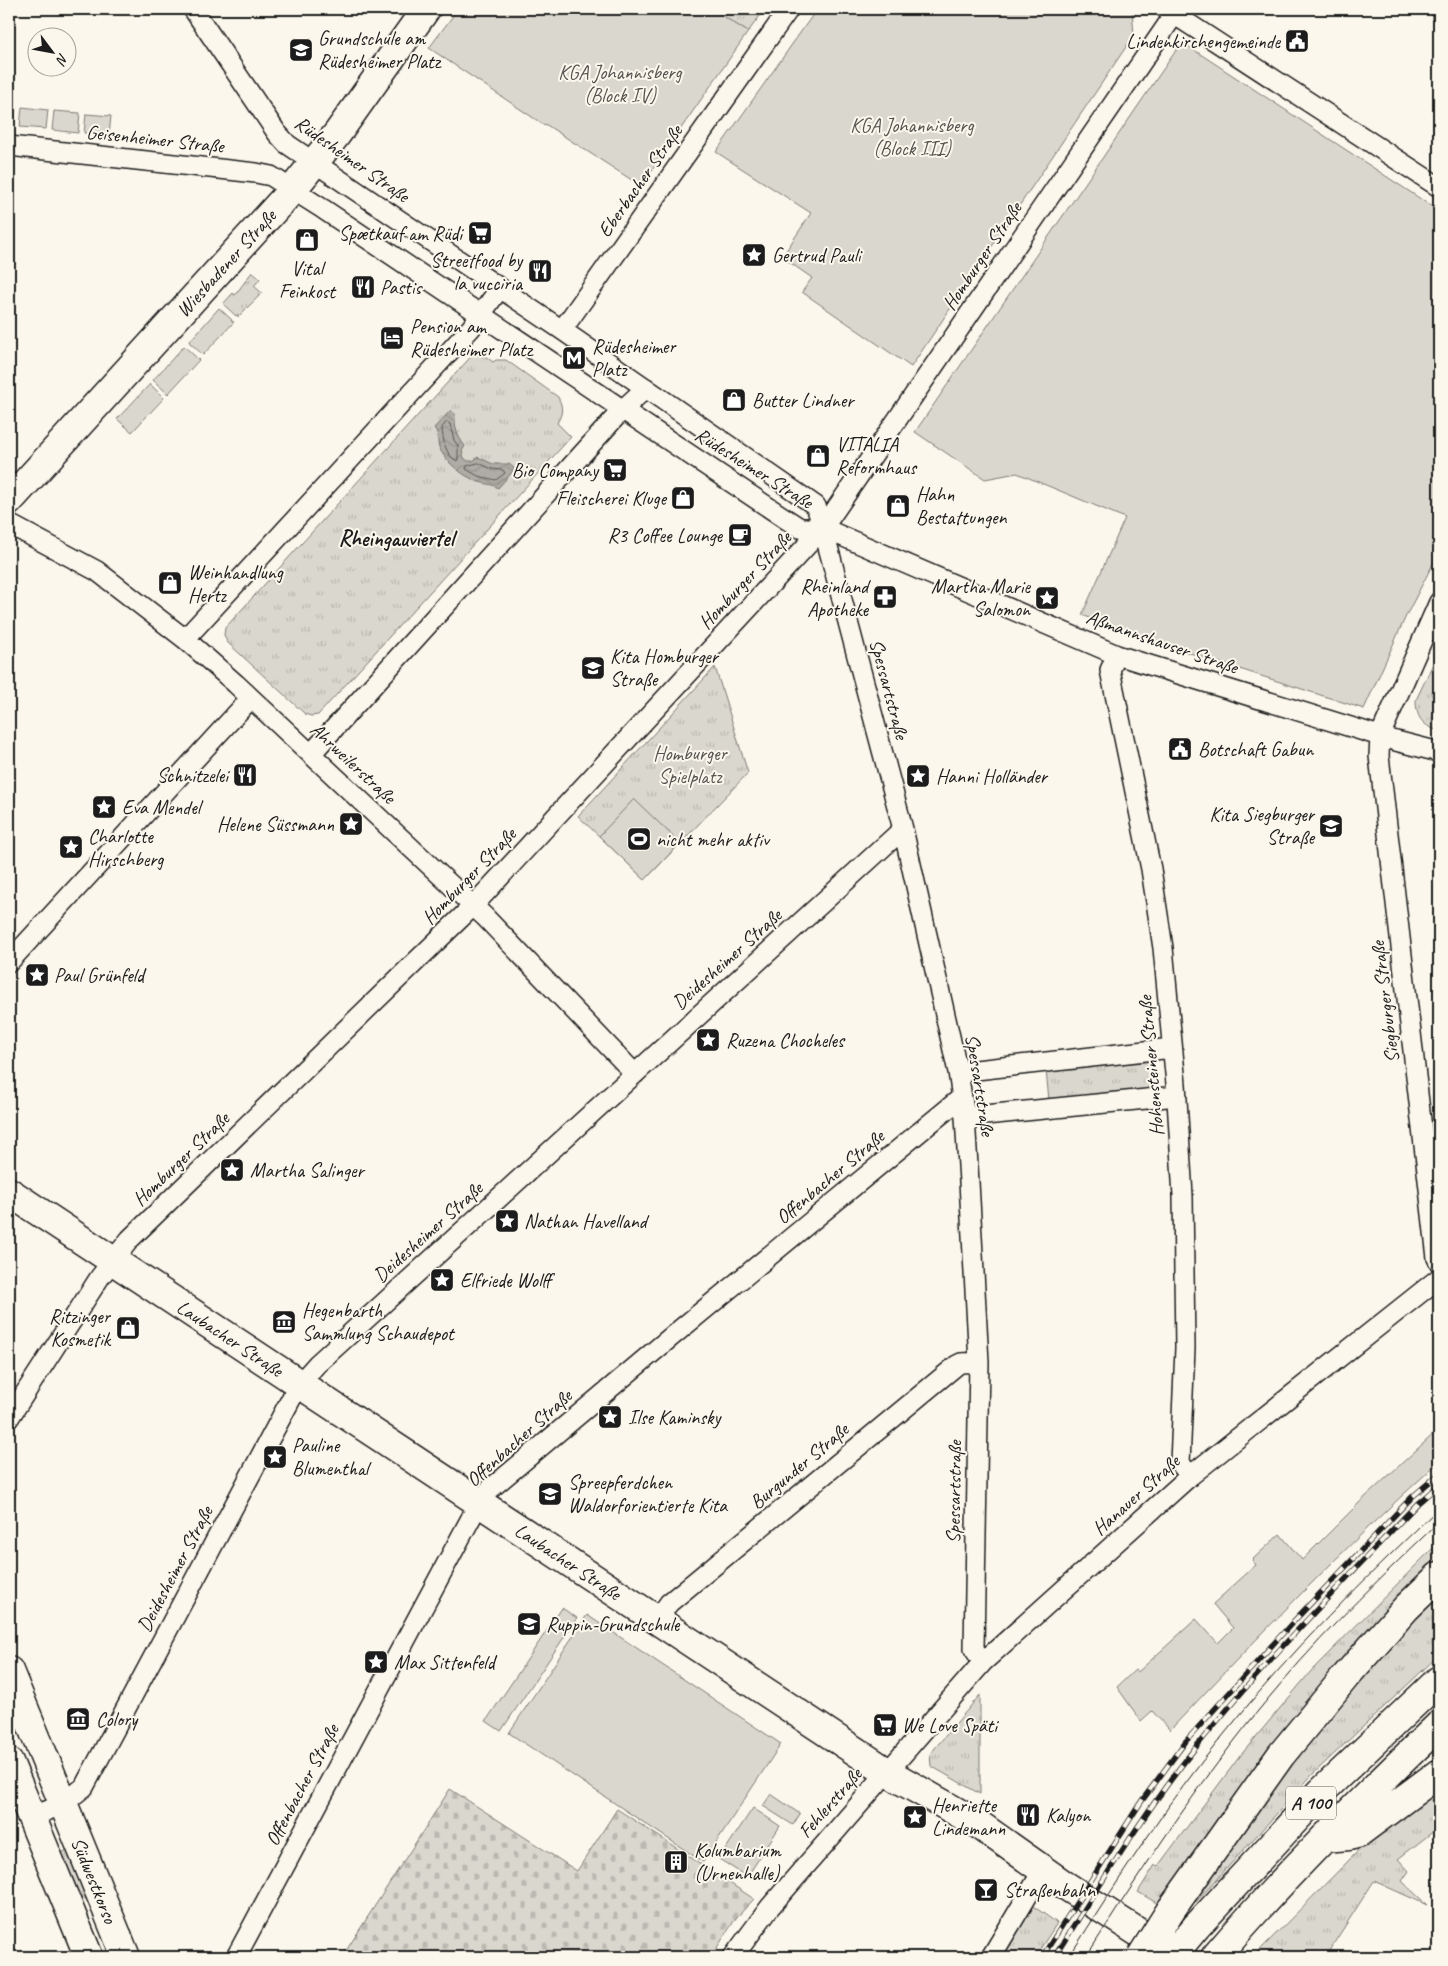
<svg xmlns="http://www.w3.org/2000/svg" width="1448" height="1966" font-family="Caveat,sans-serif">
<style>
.grass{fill:url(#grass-tufts);stroke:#7b7a75}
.cemetery{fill:url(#cemetery-stones);stroke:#7b7a75}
.garden{fill:#dad7ce;stroke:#7b7a75}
.water{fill:url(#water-waves);stroke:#74726e}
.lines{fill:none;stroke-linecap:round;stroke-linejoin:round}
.shore{stroke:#575653;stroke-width:1}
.street-casing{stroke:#1c1c1c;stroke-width:22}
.secondary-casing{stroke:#1c1c1c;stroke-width:31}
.highway-casing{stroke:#1c1c1c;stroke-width:31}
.street{stroke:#fbf7ec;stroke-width:19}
.secondary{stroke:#fbf7ec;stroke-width:28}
.highway{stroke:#fbf7ec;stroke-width:28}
.tram{stroke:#1c1c1c;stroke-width:1}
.rail-casing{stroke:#1c1c1c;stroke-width:5.5}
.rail{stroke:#fbf7ec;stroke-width:4;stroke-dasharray:11;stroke-linecap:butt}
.highway-bridge-casing{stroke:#1c1c1c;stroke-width:31;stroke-linecap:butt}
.highway-bridge{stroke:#fbf7ec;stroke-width:28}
.labels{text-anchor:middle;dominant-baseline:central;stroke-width:4;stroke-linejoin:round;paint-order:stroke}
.shield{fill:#fbf7ec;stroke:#5f5e5a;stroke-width:1}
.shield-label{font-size:19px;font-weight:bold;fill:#1c1c1c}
.poi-label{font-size:20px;fill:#1c1c1c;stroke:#fbf7ec;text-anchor:start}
.park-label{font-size:20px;fill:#555451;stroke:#fbf7ec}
.street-label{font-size:20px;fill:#1c1c1c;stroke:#fbf7ec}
.quarter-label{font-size:22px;font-weight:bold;fill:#1c1c1c;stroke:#fbf7ec}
</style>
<defs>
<pattern id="grass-tufts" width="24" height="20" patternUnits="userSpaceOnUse" patternTransform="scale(1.25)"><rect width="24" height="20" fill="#dad7ce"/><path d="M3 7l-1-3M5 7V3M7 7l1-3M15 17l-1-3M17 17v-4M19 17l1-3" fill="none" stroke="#bab8b0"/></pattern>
<pattern id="cemetery-stones" width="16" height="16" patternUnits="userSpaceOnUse" patternTransform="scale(1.25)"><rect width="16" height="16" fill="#dad7ce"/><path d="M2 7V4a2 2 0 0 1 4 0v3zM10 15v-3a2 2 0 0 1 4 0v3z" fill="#bab8b0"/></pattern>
<pattern id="water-waves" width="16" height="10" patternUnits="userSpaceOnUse" patternTransform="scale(1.25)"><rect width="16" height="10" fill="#afaca5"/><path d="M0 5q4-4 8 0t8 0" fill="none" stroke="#96938d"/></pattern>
</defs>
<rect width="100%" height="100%" fill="#fbf7ec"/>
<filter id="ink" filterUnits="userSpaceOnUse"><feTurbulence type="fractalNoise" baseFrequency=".02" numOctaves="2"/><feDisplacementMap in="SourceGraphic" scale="10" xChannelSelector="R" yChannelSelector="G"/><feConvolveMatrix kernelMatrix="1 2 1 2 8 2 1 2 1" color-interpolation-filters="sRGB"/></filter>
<g filter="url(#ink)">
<path class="grass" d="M712,9H765L748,32Z
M252,272L260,279L254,286L262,293L238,317V314L236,316L223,304L233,293L235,295Z
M477,350L493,362L496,360H506L558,397C563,407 563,413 557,423L571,437L318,715L311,716L305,714L227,642L224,635L225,628Z
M1439,651V731C1423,726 1416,718 1416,700Z
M715,667L748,773L645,880L578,816Z
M1152,1061L1155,1090L1049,1100L1046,1071Z
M1439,1542V1557C1419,1578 1397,1598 1378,1619C1298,1708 1223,1803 1160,1905L1138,1892L1155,1865L1158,1866L1240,1756L1312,1670Z
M1439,1586V1655L1312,1775L1196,1902L1189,1897L1272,1779Z
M980,1695V1794L931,1766L930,1754Z
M1439,1786V1827L1398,1859L1409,1871L1402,1881L1427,1905L1374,1881L1325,1957H1253L1364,1845Z
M70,1849L91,1900L76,1897L59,1854Z
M1033,1906L1057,1923L1035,1957H1002Z"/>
<path class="cemetery" d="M450,1789L577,1871L617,1809L754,1899L736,1918L711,1957H342Z"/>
<path class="garden" d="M458,9H712L748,32L641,186L545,124L544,125L429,48Z
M817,9L1132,10L1134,35L911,367L802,292L812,278L782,257L811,213L716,152Z
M1188,46L1439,211V552L1406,616L1364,709L1143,638L1082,615L1125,518L1017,473L985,479L915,432L1177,49Z
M9,106L16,107L13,126H9Z
M22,107L48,110L46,129L20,127Z
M54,111L80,113L78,133L52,130Z
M86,114L111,116L109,136L84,133Z
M219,308L232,320L231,321L234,322L203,355L189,342Z
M184,346L199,360L168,394L153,380Z
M150,384L164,398L132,432L117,419Z
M634,799L680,843L645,880L599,836Z
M1439,1429V1462C1345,1546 1257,1638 1170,1730L1152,1711L1141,1721L1117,1687L1135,1670L1138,1672L1196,1619L1218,1643L1233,1628L1213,1604L1256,1565L1252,1560L1280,1534L1302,1560L1361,1501Z
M562,1608L577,1618L501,1731L486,1721Z
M587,1615L781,1744L703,1862L509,1733Z
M771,1794L800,1814L793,1825L763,1806Z
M753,1808L780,1826L747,1877L719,1859Z"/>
<path class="water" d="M451,410L455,414C454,427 457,436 465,446L462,451L464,458L468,461H473L478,457L493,464H509L515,469L498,488C492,484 486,484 479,482C468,478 458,471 450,463C446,459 441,452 439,447C437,440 439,433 434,428Z"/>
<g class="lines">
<path class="shore" d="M447,422L450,424L454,440L458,446V459L457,461C445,455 443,440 442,428Z
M479,463L492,469L503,470L505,473L496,480L478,476L466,469L467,466Z"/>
<defs>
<path id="street" d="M193,9L277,133L287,144L562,330L816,506L823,528L903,829L958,1072L965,1117L969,1182L979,1362L974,1649L983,1662
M1166,9L1439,187
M9,146L256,173L271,176L323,209L786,519L800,528H823L1117,655L1396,741L1439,752
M562,330L789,9
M9,524L97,571L185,639L236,684L485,917L635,1074
M1439,602L1380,736L1379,756L1437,1258L1439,1262
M185,639L471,328L500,288
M1117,655L1110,670L1151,869L1163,948L1176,1084L1183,1196L1185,1348L1180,1463L1190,1476
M311,754L622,410L646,388
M9,962L251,698
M958,1072L1172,1048
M965,1117L1177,1096
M9,1418L100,1277L130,1239L473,906L823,528L1178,9
M657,1620L669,1603L957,1365L961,1363L979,1362
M32,1817L63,1804L84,1787L291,1399L299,1384L317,1364L903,829
M236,1957L479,1503L489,1490L671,1337L962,1097
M733,1957L770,1907L983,1662L1190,1476L1439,1278
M991,1957L1043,1870"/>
<g id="secondary">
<path id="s1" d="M9,501L293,189L337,134L426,9"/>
<path id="s2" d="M9,1192L887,1772L978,1824L1063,1884L1172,1954"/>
<path id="s3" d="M9,1671L126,1957"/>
<path d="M9,1762L89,1957"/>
</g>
<path id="highway" d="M1324,1838L1349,1836L1357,1834L1439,1773
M1170,1911L1281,1755L1346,1676L1406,1608L1439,1576
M1196,1927L1321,1792L1439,1680
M1215,1957C1285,1875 1361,1800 1439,1725"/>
</defs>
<use href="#street" class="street-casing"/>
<use href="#secondary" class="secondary-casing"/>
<use href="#highway" class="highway-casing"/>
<use href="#street" class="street"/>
<use href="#secondary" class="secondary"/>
<use href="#highway" class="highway"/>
<path class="tram" d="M1069,1957C1118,1880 1167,1803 1225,1733C1290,1652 1364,1579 1439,1508
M1086,1957C1147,1862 1209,1767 1283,1681C1331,1625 1385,1573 1439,1522"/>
<defs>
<path id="rail" d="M1042,1957L1141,1802L1186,1741L1293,1622L1412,1497L1439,1474
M1054,1957C1100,1886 1143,1813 1196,1747C1265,1661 1342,1583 1418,1503L1439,1485"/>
</defs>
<use href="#rail" class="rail-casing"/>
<use href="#rail" class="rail"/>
<defs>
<path id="highway-bridge" d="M1141,1957L1170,1911
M1171,1957L1196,1927"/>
</defs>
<use href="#highway-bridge" class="highway-bridge-casing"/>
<use href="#highway-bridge" class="highway-bridge"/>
</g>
</g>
<defs>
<symbol id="civic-square" viewBox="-11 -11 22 22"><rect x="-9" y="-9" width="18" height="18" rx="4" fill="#1c1c1c" stroke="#fbf7ec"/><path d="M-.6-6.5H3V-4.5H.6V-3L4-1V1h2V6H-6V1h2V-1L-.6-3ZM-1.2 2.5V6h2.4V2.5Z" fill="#fff"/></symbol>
<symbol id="school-square" viewBox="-11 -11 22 22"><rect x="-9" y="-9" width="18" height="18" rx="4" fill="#1c1c1c" stroke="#fbf7ec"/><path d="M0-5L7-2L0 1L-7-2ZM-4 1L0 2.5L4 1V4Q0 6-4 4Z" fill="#fff"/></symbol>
<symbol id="supermarket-square" viewBox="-11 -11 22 22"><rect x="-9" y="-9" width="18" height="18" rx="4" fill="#1c1c1c" stroke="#fbf7ec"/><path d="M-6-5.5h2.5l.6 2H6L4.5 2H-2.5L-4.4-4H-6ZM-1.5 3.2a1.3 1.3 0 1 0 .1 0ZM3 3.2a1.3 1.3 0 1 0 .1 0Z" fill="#fff"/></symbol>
<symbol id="shop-square" viewBox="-11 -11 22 22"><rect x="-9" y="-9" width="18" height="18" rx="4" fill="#1c1c1c" stroke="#fbf7ec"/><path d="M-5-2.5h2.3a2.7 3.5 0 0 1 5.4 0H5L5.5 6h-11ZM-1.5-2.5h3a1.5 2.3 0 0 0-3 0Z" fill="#fff"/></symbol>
<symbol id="sight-square" viewBox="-11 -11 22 22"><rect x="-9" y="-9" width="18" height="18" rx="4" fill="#1c1c1c" stroke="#fbf7ec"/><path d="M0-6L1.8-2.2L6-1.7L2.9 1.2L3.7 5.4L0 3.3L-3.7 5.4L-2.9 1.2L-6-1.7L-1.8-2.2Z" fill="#fff"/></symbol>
<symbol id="restaurant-square" viewBox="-11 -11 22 22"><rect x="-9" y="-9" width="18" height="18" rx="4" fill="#1c1c1c" stroke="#fbf7ec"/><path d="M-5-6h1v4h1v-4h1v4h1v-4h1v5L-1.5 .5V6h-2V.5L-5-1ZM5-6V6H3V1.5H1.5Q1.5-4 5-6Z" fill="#fff"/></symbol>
<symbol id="hotel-square" viewBox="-11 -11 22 22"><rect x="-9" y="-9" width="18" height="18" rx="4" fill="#1c1c1c" stroke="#fbf7ec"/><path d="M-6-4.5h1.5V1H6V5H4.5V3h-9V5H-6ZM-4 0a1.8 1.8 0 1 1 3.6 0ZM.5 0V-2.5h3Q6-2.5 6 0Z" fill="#fff"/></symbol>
<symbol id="metro-square" viewBox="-11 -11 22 22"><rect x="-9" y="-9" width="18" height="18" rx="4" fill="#1c1c1c" stroke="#fbf7ec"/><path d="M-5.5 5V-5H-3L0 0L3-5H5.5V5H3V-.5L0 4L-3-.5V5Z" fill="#fff"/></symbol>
<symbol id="cafe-square" viewBox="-11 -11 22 22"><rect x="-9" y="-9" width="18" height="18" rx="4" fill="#1c1c1c" stroke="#fbf7ec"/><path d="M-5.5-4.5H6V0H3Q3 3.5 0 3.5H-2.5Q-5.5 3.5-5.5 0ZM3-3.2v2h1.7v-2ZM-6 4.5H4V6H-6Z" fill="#fff"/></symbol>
<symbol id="pharmacy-square" viewBox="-11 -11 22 22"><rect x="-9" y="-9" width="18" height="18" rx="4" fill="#1c1c1c" stroke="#fbf7ec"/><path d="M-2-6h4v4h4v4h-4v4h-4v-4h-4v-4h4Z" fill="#fff"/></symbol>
<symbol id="stadium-square" viewBox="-11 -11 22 22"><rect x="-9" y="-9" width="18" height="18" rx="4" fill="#1c1c1c" stroke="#fbf7ec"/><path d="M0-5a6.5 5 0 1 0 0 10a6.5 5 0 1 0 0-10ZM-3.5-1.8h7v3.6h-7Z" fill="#fff"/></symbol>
<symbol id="museum-square" viewBox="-11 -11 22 22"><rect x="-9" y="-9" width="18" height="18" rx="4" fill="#1c1c1c" stroke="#fbf7ec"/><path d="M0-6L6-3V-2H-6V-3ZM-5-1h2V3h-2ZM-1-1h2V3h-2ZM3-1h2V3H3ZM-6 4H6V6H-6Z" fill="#fff"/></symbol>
<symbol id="building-square" viewBox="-11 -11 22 22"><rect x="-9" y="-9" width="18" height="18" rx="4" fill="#1c1c1c" stroke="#fbf7ec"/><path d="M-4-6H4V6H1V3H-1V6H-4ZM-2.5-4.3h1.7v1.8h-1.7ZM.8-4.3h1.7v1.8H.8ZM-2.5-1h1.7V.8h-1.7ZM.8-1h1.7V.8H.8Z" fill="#fff"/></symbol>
<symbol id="bar-square" viewBox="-11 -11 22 22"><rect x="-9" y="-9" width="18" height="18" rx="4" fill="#1c1c1c" stroke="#fbf7ec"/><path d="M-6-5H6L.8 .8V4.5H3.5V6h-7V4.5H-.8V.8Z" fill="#fff"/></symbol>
</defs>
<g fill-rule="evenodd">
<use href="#civic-square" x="1283" y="27" width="28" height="28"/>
<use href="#school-square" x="287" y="36" width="28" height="28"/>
<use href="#supermarket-square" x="466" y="219" width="28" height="28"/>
<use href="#shop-square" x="293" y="226" width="28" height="28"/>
<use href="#sight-square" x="740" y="241" width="28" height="28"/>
<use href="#restaurant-square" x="526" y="257" width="28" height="28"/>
<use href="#restaurant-square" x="349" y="273" width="28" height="28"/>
<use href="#hotel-square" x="378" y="324" width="28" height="28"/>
<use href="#metro-square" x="560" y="344" width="28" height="28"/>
<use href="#shop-square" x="720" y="386" width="28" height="28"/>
<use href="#shop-square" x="804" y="442" width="28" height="28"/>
<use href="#supermarket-square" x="601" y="456" width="28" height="28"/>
<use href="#shop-square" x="669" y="484" width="28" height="28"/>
<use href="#shop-square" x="884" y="492" width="28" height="28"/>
<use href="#cafe-square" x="726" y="521" width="28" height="28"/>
<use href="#shop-square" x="156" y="569" width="28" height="28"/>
<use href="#pharmacy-square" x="871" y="583" width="28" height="28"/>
<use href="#sight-square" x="1033" y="584" width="28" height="28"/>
<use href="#school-square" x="579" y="654" width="28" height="28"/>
<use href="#civic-square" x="1166" y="735" width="28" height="28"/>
<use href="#restaurant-square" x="231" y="761" width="28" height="28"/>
<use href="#sight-square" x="904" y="762" width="28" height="28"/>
<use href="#sight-square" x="90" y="793" width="28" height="28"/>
<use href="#sight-square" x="337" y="810" width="28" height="28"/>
<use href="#school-square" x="1317" y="812" width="28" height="28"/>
<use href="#stadium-square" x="625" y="825" width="28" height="28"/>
<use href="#sight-square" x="57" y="833" width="28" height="28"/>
<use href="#sight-square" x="23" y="961" width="28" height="28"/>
<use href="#sight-square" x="694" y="1026" width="28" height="28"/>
<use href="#sight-square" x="218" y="1156" width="28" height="28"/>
<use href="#sight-square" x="493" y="1207" width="28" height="28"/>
<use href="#sight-square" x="428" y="1266" width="28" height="28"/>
<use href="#museum-square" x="270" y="1308" width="28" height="28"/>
<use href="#shop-square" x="114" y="1314" width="28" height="28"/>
<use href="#sight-square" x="596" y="1403" width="28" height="28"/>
<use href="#sight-square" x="261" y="1443" width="28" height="28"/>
<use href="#school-square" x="536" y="1480" width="28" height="28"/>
<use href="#school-square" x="515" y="1610" width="28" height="28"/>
<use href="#sight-square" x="362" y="1648" width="28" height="28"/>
<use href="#museum-square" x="64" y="1705" width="28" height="28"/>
<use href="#supermarket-square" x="871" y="1711" width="28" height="28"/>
<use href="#restaurant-square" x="1014" y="1801" width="28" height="28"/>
<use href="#sight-square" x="901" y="1803" width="28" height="28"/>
<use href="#building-square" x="662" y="1848" width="28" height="28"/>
<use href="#bar-square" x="972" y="1876" width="28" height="28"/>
</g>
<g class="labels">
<rect class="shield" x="1286" y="1786.5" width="50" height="33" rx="4"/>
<g class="shield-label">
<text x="1311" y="1803">A 100</text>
</g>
<g class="poi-label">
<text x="318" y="38">Grundschule am<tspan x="318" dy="23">Rüdesheimer Platz</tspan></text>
<text x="1280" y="41" text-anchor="end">Lindenkirchengemeinde</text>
<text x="462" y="233" text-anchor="end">Spætkauf am Rüdi</text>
<text x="772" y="255">Gertrud Pauli</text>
<text x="522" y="260" text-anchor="end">Streetfood by<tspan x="522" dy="23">la vucciria</tspan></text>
<text x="307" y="268" text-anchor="middle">Vital<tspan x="307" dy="23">Feinkost</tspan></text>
<text x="380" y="287">Pastis</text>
<text x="410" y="326">Pension am<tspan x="410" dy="23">Rüdesheimer Platz</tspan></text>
<text x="592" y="346">Rüdesheimer<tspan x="592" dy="23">Platz</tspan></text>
<text x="752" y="400">Butter Lindner</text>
<text x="836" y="444">VITALIA<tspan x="836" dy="23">Reformhaus</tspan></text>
<text x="598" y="470" text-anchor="end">Bio Company</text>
<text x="916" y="494">Hahn<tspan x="916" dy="23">Bestattungen</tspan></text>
<text x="666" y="498" text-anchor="end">Fleischerei Kluge</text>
<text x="722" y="535" text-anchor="end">R3 Coffee Lounge</text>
<text x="188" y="572">Weinhandlung<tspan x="188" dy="23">Hertz</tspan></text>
<text x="868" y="586" text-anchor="end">Rheinland<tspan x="868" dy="23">Apotheke</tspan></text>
<text x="1030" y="586" text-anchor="end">Martha Marie<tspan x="1030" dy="23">Salomon</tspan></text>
<text x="610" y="656">Kita Homburger<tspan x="610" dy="23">Straße</tspan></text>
<text x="1198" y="749">Botschaft Gabun</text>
<text x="228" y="775" text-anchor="end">Schnitzelei</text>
<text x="936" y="776">Hanni Holländer</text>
<text x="122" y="807">Eva Mendel</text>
<text x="1314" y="814" text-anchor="end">Kita Siegburger<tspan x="1314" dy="23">Straße</tspan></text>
<text x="334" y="824" text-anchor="end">Helene Süssmann</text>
<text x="88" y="836">Charlotte<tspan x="88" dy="23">Hirschberg</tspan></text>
<text x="656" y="839">nicht mehr aktiv</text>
<text x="54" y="975">Paul Grünfeld</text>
<text x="726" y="1040">Ruzena Chocheles</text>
<text x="250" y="1170">Martha Salinger</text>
<text x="524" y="1221">Nathan Havelland</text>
<text x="460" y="1280">Elfriede Wolff</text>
<text x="302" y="1310">Hegenbarth<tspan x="302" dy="23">Sammlung Schaudepot</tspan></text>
<text x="110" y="1316" text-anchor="end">Ritzinger<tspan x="110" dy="23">Kosmetik</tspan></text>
<text x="628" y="1417">Ilse Kaminsky</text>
<text x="292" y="1445">Pauline<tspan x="292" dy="23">Blumenthal</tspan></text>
<text x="568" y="1482">Spreepferdchen<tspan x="568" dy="23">Waldorforientierte Kita</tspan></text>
<text x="546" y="1624">Ruppin-Grundschule</text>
<text x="394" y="1662">Max Sittenfeld</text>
<text x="96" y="1719">Colory</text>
<text x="902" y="1725">We Love Späti</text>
<text x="932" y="1805">Henriette<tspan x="932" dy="23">Lindemann</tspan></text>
<text x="1046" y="1815">Kalyon</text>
<text x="694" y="1850">Kolumbarium<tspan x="694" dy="23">(Urnenhalle)</tspan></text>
<text x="1004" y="1890">Straßenbahn</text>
</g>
<g class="park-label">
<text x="620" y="72">KGA Johannisberg<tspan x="620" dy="23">(Block IV)</tspan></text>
<text x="912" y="125">KGA Johannisberg<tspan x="912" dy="23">(Block III)</tspan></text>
<text x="690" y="753">Homburger<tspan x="690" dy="23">Spielplatz</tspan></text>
</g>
<g class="street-label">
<text transform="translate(155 139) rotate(6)">Geisenheimer Straße</text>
<text transform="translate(352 159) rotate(35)">Rüdesheimer Straße</text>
<text transform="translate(640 181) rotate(-55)">Eberbacher Straße</text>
<text transform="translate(982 256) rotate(-56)">Homburger Straße</text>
<text stroke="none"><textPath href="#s1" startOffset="322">Wiesbadener Straße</textPath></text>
<text transform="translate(754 468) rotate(32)">Rüdesheimer Straße</text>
<text transform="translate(745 580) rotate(-47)">Homburger Straße</text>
<text transform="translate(1162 642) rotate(19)">Aßmannshauser Straße</text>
<text transform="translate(889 689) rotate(75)">Spessartstraße</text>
<text transform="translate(353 763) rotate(43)">Ahrweilerstraße</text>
<text transform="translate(469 876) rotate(-46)">Homburger Straße</text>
<text transform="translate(727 959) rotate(-42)">Deidesheimer Straße</text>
<text transform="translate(1385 1002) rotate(-97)">Siegburger Straße</text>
<text transform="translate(1151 1066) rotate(-95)">Hohensteiner Straße</text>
<text transform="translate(980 1085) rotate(81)">Spessartstraße</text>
<text transform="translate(181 1159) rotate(-44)">Homburger Straße</text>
<text transform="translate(830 1177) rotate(-40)">Offenbacher Straße</text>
<text transform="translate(428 1232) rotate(-42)">Deidesheimer Straße</text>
<text stroke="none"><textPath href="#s2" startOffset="265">Laubacher Straße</textPath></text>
<text transform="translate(519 1438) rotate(-42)">Offenbacher Straße</text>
<text transform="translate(799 1466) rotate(-40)">Burgunder Straße</text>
<text transform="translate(954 1492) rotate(-89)">Spessartstraße</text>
<text transform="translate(1136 1495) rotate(-42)">Hanauer Straße</text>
<text stroke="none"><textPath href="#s2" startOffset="670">Laubacher Straße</textPath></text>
<text transform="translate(175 1569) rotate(-62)">Deidesheimer Straße</text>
<text transform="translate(302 1785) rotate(-62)">Offenbacher Straße</text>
<text transform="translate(830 1803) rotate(-49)">Fehlerstraße</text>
<text stroke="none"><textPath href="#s3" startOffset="226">Südwestkorso</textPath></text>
</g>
<g class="quarter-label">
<text x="396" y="539">Rheingauviertel</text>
</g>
</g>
<rect width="1448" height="1966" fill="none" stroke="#fbf7ec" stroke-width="30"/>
<rect x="15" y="15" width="1418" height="1936" fill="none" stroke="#1c1c1c" stroke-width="2" filter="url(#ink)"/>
<g transform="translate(52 52) rotate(122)"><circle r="24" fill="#fbf7ec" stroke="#a29f99"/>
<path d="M0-4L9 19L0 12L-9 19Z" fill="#1c1c1c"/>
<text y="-8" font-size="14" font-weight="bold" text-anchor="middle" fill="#1c1c1c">N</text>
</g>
</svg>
